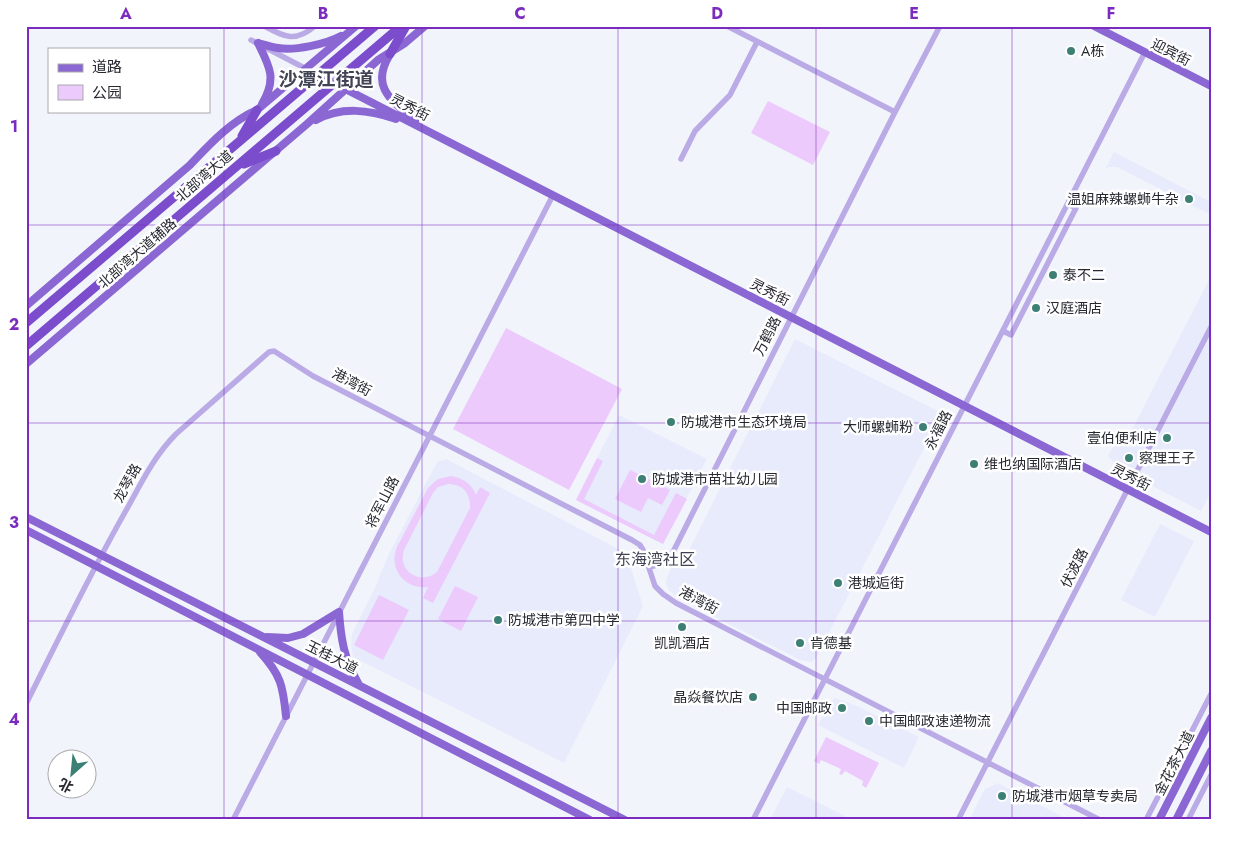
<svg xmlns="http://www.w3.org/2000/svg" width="1237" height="846" font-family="Jost,'Noto Sans SC',sans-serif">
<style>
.built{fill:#e7ebfc}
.green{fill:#eccafb;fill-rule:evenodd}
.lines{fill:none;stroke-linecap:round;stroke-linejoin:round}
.minor{stroke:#baaae5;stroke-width:5.5}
.major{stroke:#8b67d3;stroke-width:8}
.highway{stroke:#7b4ccb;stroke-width:9}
.grid{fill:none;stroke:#7b2cbf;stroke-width:1;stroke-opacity:0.55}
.poi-dot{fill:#3c8075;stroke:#fff;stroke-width:2}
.labels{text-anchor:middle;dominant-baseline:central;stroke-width:5;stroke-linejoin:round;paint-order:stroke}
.poi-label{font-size:14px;fill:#272830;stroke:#fff;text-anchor:start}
.street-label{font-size:14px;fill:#272830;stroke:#fff}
.quarter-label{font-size:16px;fill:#404354;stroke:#fff}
.district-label{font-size:19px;font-weight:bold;fill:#404354;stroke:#fff}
.neatline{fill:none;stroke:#7b2cbf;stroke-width:2}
.grid-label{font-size:16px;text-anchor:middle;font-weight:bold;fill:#7b2cbf}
</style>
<rect width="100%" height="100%" fill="#f2f4fc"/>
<path class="built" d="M1114,152L1211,202V215L1117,167H1108L1105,169Z
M1211,276V492L1201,511L1119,469L1108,456L1115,443L1123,447Z
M795,339L938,411L937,423L816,658L811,662L800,660L678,598L670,591L666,584L667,577L674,563L681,566Z
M619,415L707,459L663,544L576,500Z
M446,459L626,553L643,606L564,763L353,657L351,645L352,634L375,588L388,556L437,462Z
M1160,524L1194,541L1155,617L1121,600Z
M835,698L855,705L919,737L904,768L818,725L830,702Z
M998,783L1034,802L1069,820H969L985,789Z
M787,787L853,820H770Z"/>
<path class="green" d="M768,101L830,132L813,165L751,133Z
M506,328L622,389L569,490L453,429Z
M597,458L603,461L584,499L654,535L676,493L687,499L663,544L576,500Z
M630,470L670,490L662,505L648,498L641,512L615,499Z
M451,476C463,478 472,484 476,495L480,487L490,493L433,603L423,598L428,587C405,590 388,569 397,547L428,488L438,479ZM448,484C463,484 471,494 470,508L437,572C420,586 397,571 404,550L433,493L438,487Z
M455,586L478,597L461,631L438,619Z
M379,595L409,610L383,660L354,645Z
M826,737L879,763L866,788L862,785L863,781L845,771L842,775L839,774L841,769L821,760L819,764L814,761Z"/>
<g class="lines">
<path class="minor" d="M264,26C285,37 295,43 315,26
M727,26L895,112
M251,40L318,75
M681,159L695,131L730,95L757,42
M1003,331L1011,335L1076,208L1068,204
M649,567L662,564L673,552L895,112L940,26
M26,704C58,640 89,576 124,514C140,486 153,457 176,434L269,352L274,351L313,376L632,540L640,545L643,550L655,586L663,594L676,603L1100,820
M233,820L553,195
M753,820L1145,52
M958,820L1211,327
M1146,820L1211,694
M1188,820L1211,775"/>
<path class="major" d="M1094,26L1211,86
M258,43C265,45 271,47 278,48C295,51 326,44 341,36
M258,43C270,67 277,79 262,104
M389,56C370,88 393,101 415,121
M318,75L1211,532
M316,120C342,106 369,110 396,119
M26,306L190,165C210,144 230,122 257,110L356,26
M26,364L307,124L378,60L405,43L425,26
M26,517L625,820
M26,530L590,820
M267,637L288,638L303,634L339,612C341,640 344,658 358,683
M260,652C281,675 283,686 286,716
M1159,820L1211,718
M1176,820L1211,751"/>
<path class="highway" d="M390,54L406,26
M242,136L257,110
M244,164L276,151
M26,323L375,26
M26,346L401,26"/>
</g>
<path class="grid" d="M224,26V820M422,26V820M618,26V820M816,26V820M1012,26V820M26,225H1211M26,423H1211M26,621H1211"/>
<g class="poi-dot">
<circle cx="1071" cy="51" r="5"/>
<circle cx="1189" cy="199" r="5"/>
<circle cx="1053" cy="275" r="5"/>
<circle cx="1036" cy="308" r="5"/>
<circle cx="671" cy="422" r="5"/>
<circle cx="923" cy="427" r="5"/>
<circle cx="1167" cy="438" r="5"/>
<circle cx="1129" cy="458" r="5"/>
<circle cx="974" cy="464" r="5"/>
<circle cx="642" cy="479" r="5"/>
<circle cx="838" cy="583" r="5"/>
<circle cx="498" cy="620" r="5"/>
<circle cx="682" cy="627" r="5"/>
<circle cx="800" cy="643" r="5"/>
<circle cx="753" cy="697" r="5"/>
<circle cx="842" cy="708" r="5"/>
<circle cx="869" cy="721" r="5"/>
<circle cx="1002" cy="796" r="5"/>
</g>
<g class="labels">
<g class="poi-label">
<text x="1081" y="51">A栋</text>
<text x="1179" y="199" text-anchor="end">温姐麻辣螺蛳牛杂</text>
<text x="1063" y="275">泰不二</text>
<text x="1046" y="308">汉庭酒店</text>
<text x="681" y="422">防城港市生态环境局</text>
<text x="913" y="427" text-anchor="end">大师螺蛳粉</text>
<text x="1157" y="438" text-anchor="end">壹伯便利店</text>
<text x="1139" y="458">察理王子</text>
<text x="984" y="464">维也纳国际酒店</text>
<text x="652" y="479">防城港市苗壮幼儿园</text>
<text x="848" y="583">港城逅街</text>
<text x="508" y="620">防城港市第四中学</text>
<text x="682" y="643" text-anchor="middle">凯凯酒店</text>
<text x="810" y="643">肯德基</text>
<text x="743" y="697" text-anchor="end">晶焱餐饮店</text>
<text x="832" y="708" text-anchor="end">中国邮政</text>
<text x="879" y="721">中国邮政速递物流</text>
<text x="1012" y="796">防城港市烟草专卖局</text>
</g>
<g class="street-label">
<text transform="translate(1171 52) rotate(27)">迎宾街</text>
<text transform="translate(410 107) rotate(27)">灵秀街</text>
<text transform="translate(204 176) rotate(-41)">北部湾大道</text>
<text transform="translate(137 253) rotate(-41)">北部湾大道辅路</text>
<text transform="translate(770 292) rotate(27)">灵秀街</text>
<text transform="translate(767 336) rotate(-63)">万鹤路</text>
<text transform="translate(352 382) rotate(28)">港湾街</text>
<text transform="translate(938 430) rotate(-63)">永福路</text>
<text transform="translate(1131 477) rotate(27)">灵秀街</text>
<text transform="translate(127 483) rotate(-61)">龙琴路</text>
<text transform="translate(382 502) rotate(-63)">将军山路</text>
<text transform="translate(1074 568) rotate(-63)">伏波路</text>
<text transform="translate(699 600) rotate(28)">港湾街</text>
<text transform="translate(332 657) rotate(27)">玉桂大道</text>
<text transform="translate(1174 763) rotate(-63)">金花茶大道</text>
</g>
<g class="quarter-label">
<text x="655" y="559">东海湾社区</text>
</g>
<g class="district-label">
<text x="326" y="79">沙潭江街道</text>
</g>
</g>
<rect width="1237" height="846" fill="none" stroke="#ffffff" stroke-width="55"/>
<rect x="48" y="48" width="162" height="65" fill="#ffffff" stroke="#a9a9ac"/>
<rect x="58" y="64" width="25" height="8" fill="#8b67d3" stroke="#a9a9ac"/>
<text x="92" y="72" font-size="15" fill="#272830">道路</text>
<rect x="58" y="85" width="25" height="15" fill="#eccafb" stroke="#a9a9ac"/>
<text x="92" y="98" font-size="15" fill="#272830">公园</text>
<g transform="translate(72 774) rotate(207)"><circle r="24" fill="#ffffff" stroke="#a9a9ac"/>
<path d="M0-4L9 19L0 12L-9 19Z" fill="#3c8075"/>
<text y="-8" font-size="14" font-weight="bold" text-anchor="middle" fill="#272830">北</text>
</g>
<rect x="28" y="28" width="1182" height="790" class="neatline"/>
<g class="grid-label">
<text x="126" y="19">A</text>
<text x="323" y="19">B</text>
<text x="520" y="19">C</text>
<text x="717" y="19">D</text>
<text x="914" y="19">E</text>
<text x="1111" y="19">F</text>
<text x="14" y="132">1</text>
<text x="14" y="330">2</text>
<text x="14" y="528">3</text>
<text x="14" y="725">4</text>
</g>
</svg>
